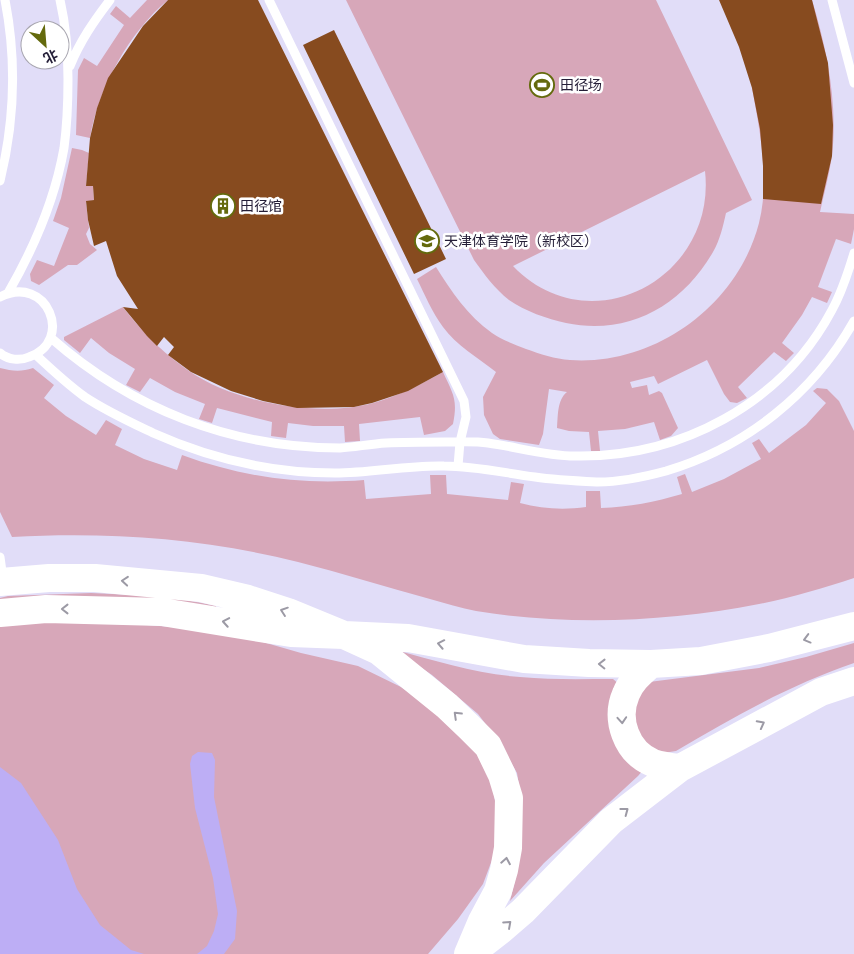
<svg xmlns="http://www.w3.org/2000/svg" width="854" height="954" font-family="Ubuntu,'Noto Sans SC',sans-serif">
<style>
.green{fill:#d7a7b9;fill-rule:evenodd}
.water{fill:#bdaef5}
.building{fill:#874b1f}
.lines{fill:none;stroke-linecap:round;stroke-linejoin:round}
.service{stroke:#fff;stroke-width:9}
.primary{stroke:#fff;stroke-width:28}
.oneway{stroke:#9c9aa5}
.labels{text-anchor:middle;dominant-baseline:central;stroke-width:5;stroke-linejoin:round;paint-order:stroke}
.poi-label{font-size:14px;fill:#241e37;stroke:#fff;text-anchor:start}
</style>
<rect width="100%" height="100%" fill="#e1ddf8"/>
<path class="green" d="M147,0H168C129,32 98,89 90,138L76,135L78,70L84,58L97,66L124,25L110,14L116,6L130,18Z
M346,0H656L752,200L726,213C723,226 720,240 713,252C682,306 628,336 566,323C547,319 525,311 509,300C495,289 484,274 474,260ZM705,171C717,278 590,346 513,266Z
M812,0C827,49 838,104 832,156C829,175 824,194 820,212L854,214V229L851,244L836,239L818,287L832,292L827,303L812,297L802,315L782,343L794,353L786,361L774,352L738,387L747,398L737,403L730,402L724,394L707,360L658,384L654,376L630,382L632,388L647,385L649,395L659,391L662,393L678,428L671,436L660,440L654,422L625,429L598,431L600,451H591L589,432L569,431L557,428C558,416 557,400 567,392L549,389L543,434L539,445L500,439L493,434L484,415L483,397L496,372C478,358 456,345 443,327C432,312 425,295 417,279L436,267C451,291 468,316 492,333C502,340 514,344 526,349C540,354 555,359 570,360C655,366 738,305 759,223C770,179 760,132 752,88Z
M72,148L82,150L89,153L86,186H93L94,200L86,202L89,228L86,234L90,244L97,250L77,265H68L39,285L31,281L30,274L37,260L54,266L69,228L53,221L61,198Z
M123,307C144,334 161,351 189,371C235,403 319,418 373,403C398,396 420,385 443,372C453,394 458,399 453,424L445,431L424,435L420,417L359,424L360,441L345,442L344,426H313L288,423L286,438L271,436L272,422L217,408L212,423L199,419L205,404L175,392L150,378L140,392L126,385L135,369L109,353L91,338L80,353L64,340V337Z
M0,368C12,371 21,372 33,368L54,385L44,398L66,416L96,435L106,420L122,429L115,445L144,459L177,470L182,455C242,477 300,485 364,480L366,499L431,494L430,475H446L447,494L508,500L511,482L524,484L520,503C542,509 564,510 586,507V491H600L601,508C629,507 655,502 682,494L677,477L685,474L692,492L724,479L761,459L752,443L759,439L769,453L806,425L826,403L813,391L817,388L827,389L839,401L854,431V578C823,588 791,598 759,604C668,622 567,626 476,611C461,608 445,603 430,599C386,587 342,573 298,562C203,538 109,532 12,537L0,512Z
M91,593C133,595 175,596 216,606V611L0,605V598L8,596Z
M33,621H98L184,628L252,639L301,653L358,666L401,687L442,714L483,761L492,784L498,818L495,852L483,884L458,919L428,954H0V626Z
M854,643V663C790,685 733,717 676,751L663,753L648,748L632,722L635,695L649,682L759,668L806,657Z
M395,650C436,661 478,674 520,677C551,680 582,679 613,679L620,685L644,769L638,776L544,863L510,901L518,868L522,804L517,773L500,743L478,714L432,675Z"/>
<path class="water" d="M198,752L212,753L215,760L214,797L237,911L235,939L224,954H197L207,946L214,931L218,914L213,878L195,808L190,764L192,756Z
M0,767L21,783L58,840L77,889L100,925L131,950L144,954H0Z"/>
<path class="building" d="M168,0H258L443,372L408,391L372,403L354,407L297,408L263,401L231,391L191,372L168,355L174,347L164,337L157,346L147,336L123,307L138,309L117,276L106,241L94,246L88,220L86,201L94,200L93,186H86L90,138L97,108L108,78L143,26Z
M719,0H812L828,63L833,125L832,156L821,204L763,199V166L760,129L752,88L739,47Z
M334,30L446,259L414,274L303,45Z"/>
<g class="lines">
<path class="service" d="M269,0L464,401L466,417L460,442L458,466
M832,0L854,83
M70,66C80,41 94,21 110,0
M0,181C15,120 17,62 5,0
M8,293C34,248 55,199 64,148C67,126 68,102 68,79C68,52 66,26 60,0
M0,297C47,273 75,341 29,357C20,361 8,360 0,353
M51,338C132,409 231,448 340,448C355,447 370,444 386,443C406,442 426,442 446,442C460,442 474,441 488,443C517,447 546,456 575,456C680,458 782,404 832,310C842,292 848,273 854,253
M36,355C52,370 67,384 85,397C106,411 130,422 153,433C211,459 271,473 335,473C371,473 407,465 444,466C475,466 504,473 535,477C555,480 577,481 598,482C621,482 644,477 666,471C746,447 813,394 854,321
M0,557L3,579"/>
<path class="primary" d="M0,582L49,578H95L201,588L248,599L288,612L344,635L408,638L524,659L589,663L651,664L701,661L769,648L854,626
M0,613L46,609L162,612L291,633L344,635L379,651L447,706L469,727L488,746L502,775L509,798L508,848L504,870L498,891L482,921L468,954
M651,664C641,673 631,681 626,694C615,719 626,752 653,763C662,766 671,767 680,768
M470,954L501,930L523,911L611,821L680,768L821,692L854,681"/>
</g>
<defs><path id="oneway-chevron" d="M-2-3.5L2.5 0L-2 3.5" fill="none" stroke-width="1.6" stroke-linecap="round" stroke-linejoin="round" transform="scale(1.25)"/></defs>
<g class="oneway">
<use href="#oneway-chevron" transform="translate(125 581) rotate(-175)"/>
<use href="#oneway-chevron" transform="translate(65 609) rotate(-180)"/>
<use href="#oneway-chevron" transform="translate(284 611) rotate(-161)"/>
<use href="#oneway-chevron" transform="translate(226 622) rotate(-170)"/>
<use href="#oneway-chevron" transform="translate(807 639) rotate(165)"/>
<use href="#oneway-chevron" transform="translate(441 644) rotate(-169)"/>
<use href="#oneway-chevron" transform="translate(602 664) rotate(-179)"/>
<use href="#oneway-chevron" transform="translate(457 715) rotate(-136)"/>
<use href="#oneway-chevron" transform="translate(622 720) rotate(86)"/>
<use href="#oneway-chevron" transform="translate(761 724) rotate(-28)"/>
<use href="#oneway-chevron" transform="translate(625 811) rotate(-37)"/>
<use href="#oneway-chevron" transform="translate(506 861) rotate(-80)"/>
<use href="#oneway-chevron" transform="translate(508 924) rotate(-42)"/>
</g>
<defs>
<symbol id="stadium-ring" viewBox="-11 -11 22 22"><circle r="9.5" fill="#fff" stroke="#646a0d" stroke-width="1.5"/><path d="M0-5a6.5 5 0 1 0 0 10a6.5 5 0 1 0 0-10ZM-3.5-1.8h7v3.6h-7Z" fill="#646a0d"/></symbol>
<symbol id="building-ring" viewBox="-11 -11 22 22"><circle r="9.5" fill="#fff" stroke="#646a0d" stroke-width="1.5"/><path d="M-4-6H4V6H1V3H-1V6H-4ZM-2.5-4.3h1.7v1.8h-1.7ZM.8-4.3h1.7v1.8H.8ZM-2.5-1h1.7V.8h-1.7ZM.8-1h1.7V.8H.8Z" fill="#646a0d"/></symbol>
<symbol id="university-ring" viewBox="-11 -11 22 22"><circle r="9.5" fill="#fff" stroke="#646a0d" stroke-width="1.5"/><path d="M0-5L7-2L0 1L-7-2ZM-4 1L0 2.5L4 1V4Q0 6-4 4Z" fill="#646a0d"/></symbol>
</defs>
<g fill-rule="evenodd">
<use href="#stadium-ring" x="528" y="71" width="28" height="28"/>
<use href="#building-ring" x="209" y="192" width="28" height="28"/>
<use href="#university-ring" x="413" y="227" width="28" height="28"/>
</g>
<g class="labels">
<g class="poi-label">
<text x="560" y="85">田径场</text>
<text x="240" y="206">田径馆</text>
<text x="444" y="241">天津体育学院（新校区）</text>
</g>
</g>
<g transform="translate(45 45) rotate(154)"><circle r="24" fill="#ffffff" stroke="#a7a5af"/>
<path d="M0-4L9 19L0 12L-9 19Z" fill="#646a0d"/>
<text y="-8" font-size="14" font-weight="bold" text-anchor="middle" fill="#241e37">北</text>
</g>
</svg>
